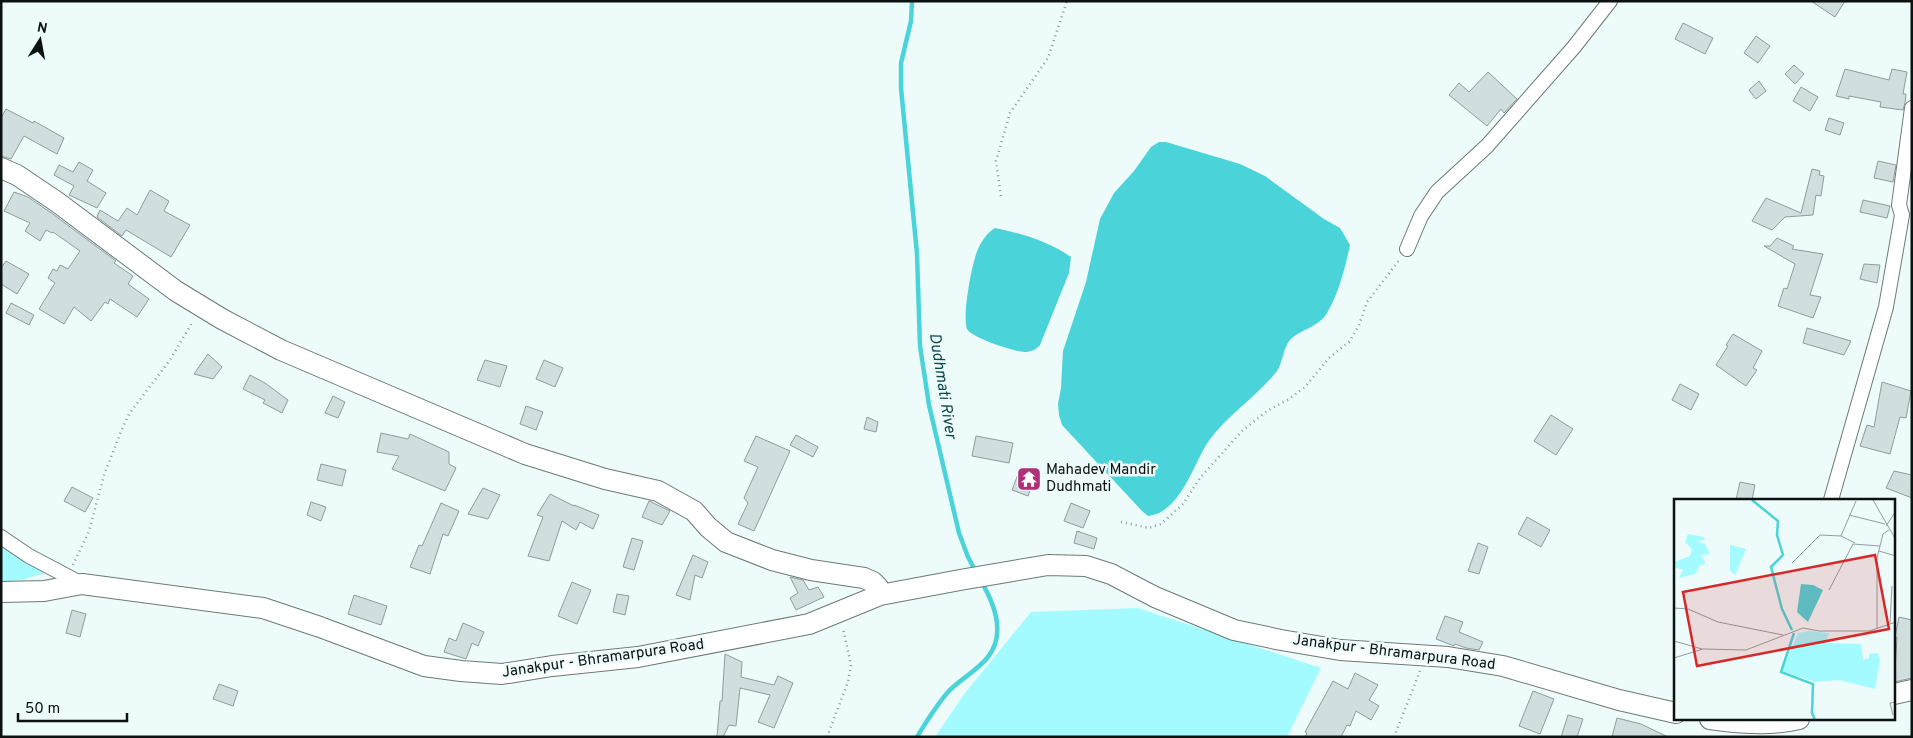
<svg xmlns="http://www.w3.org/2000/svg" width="1913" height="738" font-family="Overpass,sans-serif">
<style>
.green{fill:#a3fbff}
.water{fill:#4ad4da}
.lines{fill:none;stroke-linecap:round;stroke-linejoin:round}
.stream{stroke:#4ad4da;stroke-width:4.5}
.building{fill:#d1dedf;stroke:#8f9c9c}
.street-casing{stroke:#6c7979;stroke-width:16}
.secondary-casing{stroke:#6c7979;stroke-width:22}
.path{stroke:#8d9797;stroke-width:2.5;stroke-dasharray:1 4;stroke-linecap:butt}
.street{stroke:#fff;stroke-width:14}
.secondary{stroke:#fff;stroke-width:20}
.labels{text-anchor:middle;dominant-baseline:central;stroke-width:5;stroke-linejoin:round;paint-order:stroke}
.poi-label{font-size:15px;fill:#0c1111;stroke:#edfbfb;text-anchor:start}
.street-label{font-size:15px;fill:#0c1111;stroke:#edfbfb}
.water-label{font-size:16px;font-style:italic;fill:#0a484b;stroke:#edfbfb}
.inset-river{fill:none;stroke:#4ad4da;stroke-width:2.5}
.inset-road{fill:none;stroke:#939d9d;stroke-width:1}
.view{fill:#d62828;fill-opacity:0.15;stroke:#d62828;stroke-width:2.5}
.inset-edge{fill:none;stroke:#0c1111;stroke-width:2.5}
</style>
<rect width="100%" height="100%" fill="#edfbfb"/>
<path class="green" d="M1,543L48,572L21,580L1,582Z
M1138,608L1321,668L1287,737H935L965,693L1031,612Z"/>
<path class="water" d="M1159,142H1166L1240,164L1265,176L1324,219L1340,228L1350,245C1345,268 1339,293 1327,313C1319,327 1301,329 1290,340C1283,348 1283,362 1277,371C1257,397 1227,415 1208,442C1193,465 1180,513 1148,516L1142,511L1062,425L1059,415L1058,404L1061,388L1063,351L1086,282L1100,219L1114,193L1134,171L1151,147Z
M995,228C1021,233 1049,242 1071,257L1069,273L1040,345C1036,349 1033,351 1027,352C1017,353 972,338 967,329C962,316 972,262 978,249C982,240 988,232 995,228Z"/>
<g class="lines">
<path class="stream" d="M912,1L911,21L901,63V88L917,254L920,346L929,405L959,533L968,557L976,572
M917,737C926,722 936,706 948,692C960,679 977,671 988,657C1006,634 994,603 981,581"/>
</g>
<path class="building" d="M1811,1H1845L1835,17Z
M1683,23L1713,38L1705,54L1675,39Z
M1756,36L1770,46L1758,63L1744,53Z
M1794,65L1804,74L1795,84L1785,74Z
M1845,69L1889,80L1892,69L1907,72L1903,94H1906L1905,103L1903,110L1880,107L1881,102L1849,96V99L1836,96Z
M1488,72L1517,99L1504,113L1501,109L1487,126L1449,95L1459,83L1469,92Z
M1759,81L1766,91L1756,99L1749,90Z
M1801,87L1818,97L1810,111L1793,101Z
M6,109L33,123L34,121L64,138L57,154L24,136L11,159L1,156V118Z
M1829,118L1844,123L1840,135L1825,130Z
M1878,161L1896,165L1893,182L1874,178Z
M79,162L93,170L87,181L106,193L97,208L69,195L74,186L54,175L59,165L73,172Z
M1812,169L1820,171L1819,175L1824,176L1821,196L1816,195L1813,215L1785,217L1772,230L1752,221L1766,198L1801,213Z
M150,190L169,201L164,211L190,225L171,257L126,230L122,236L97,217L100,210L118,221L127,208L137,215Z
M14,192L28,197L50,212L116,261L114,263L133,276L128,284L149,299L137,317L110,299L108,304L105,302L91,321L74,307L64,324L39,309L55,283L48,278L53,269L57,271L60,265L68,269L80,251L53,232L52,233L46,230L40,241L25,231L30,223L4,211Z
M1863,200L1890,206L1887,218L1860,212Z
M1777,238L1794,246L1792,249L1823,254L1810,295L1821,297L1813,318L1778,306L1784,288L1787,289L1795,264L1764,246H1770Z
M6,261L29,274L17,294L1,284V268Z
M1864,264L1880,265L1877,283L1860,279Z
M11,303L34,315L29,325L6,313Z
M1807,328L1851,341L1844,355L1803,343Z
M1733,334L1762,351L1753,368L1757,370L1746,386L1716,365L1728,346L1726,345Z
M208,354L222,367L213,379L194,374Z
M485,360L507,366L500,387L477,380Z
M544,360L563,368L555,387L536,379Z
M250,375L265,383L288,400L282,413L263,403L265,400L243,389Z
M1882,382L1911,391L1906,418L1900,417L1890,454L1860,446L1867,425L1874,427Z
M1680,384L1699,394L1691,410L1672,400Z
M333,396L345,402L338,418L325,413Z
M526,406L543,412L536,430L520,424Z
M1551,415L1573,429L1556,455L1534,441Z
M867,417L878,422L876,432L864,429Z
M381,433L408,439L410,434L449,452V464L456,468L445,491L392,469L399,456L377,452Z
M796,435L818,447L813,457L790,445Z
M756,436L790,451L754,531L738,524L748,503L744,498L758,467L744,461Z
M976,436L1013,443L1009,463L972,456Z
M321,464L346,470L342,486L317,480Z
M1020,469L1036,474L1028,496L1012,490Z
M1894,471L1912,475V498L1886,488Z
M1740,482L1755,485L1752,500H1736Z
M72,487L93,498L85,512L64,501Z
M483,488L500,495L488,519L468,514Z
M550,494L574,506V505L599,515L593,529L580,522L576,530L562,521L549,561L528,556L543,517L537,515Z
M649,501L670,511L662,525L642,517Z
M311,502L326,507L321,521L307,515Z
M441,503L459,511L448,536L443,534L430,574L410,567L419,545L422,546Z
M1071,503L1090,511L1083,528L1064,521Z
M1527,517L1550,530L1541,547L1518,534Z
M1077,531L1097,538L1094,549L1074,543Z
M632,538L643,541L634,570L623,567Z
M1478,543L1488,547L1479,574L1468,571Z
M693,555L708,562L702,578L695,575L690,600L676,595Z
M790,577L803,580L809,590L818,587L824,597L796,610L790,598L798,593Z
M572,582L591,590L577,624L558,616Z
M617,594L629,596L625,615L613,612Z
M354,595L387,606L381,625L348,614Z
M72,610L86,614L80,637L66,633Z
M1445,616L1463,622L1459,632L1483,642L1479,650L1466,648L1455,644L1454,646L1436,639Z
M1899,617L1912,620V678L1894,682L1897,638L1895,637Z
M463,623L484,632L478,646L472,643L466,659L444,652L449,638L456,641Z
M725,654L742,662L741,677L774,685L778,676L793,683L774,728L758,722L770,695L740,688L736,726L729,725L723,737H717L720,701H722Z
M1355,673L1378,685L1369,700L1379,706L1371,720L1356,711L1350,726L1347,725L1341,737H1305L1307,733L1305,732L1333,681L1348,689Z
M219,684L238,691L233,706L213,699Z
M1533,691L1554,699L1540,734L1519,726Z
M1568,715L1583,719L1577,737H1561Z
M1617,718L1641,724L1668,737H1612Z"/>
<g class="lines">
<defs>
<path id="street" d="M1407,249L1421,216L1437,192L1487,146L1574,47L1610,1
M1831,500L1886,307L1902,215L1899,205L1912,108
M1,537L29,556L82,584"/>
<path id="secondary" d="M1,168L17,175L57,202L176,291L222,319L281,350L525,454L605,479L658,491L694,511L708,527L726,542L772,560L811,570L864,578L873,582L878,587L880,595
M1,592L44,591L82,584L263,608L320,627L424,666L461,671L502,674L552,666L638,657L809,624L880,595L960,580L1048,565L1086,566L1111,574L1155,597L1234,630L1281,640L1340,650L1448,657L1503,666L1619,700L1676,713
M1894,694L1912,690
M1710,719C1739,723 1770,726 1799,719"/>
</defs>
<use href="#street" class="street-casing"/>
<use href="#secondary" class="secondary-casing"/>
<path class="path" d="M1001,196L996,161L1010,113L1048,58L1067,1
M1121,522L1149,528L1161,524L1183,504L1200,478L1242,431L1267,411L1289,399L1305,387L1329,358L1350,341L1359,325L1367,302L1400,259
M73,565L89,531L104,475L122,429L129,414L170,360L193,321
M827,737L848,682L851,665L843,628
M1394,737L1420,671"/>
<use href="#street" class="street"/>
<use href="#secondary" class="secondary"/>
</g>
<defs>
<symbol id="temple-square" viewBox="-11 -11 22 22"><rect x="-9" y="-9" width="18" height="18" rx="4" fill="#b02f7a" stroke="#edfbfb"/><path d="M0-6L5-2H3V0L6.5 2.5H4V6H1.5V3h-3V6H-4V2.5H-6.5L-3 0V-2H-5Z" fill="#fff"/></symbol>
</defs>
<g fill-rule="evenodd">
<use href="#temple-square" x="1015" y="465" width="28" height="28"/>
</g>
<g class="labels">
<g class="poi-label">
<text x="1046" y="470">Mahadev Mandir<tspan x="1046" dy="17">Dudhmati</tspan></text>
</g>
<g class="street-label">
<text transform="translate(1394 653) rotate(7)">Janakpur - Bhramarpura Road</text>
<text transform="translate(603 659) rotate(-8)">Janakpur - Bhramarpura Road</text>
</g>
<g class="water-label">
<text transform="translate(942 386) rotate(81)">Dudhmati River</text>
</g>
</g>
<g transform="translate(1674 499)">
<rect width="221" height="221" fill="#edfbfb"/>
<path d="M14,35L30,38L31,41L23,42L31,45L36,55L27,56L32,65L26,66L21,75L5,79L9,71L0,68V63L16,57L18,50L11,43ZM56,46L72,50L61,76L56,72ZM135,132L155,134L152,144L187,145L189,161L195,159V155L204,154L206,162L201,190L165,181L141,183L108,172L124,134Z" fill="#a3fbff"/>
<path d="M127,85L139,86L149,91L134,123L123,113Z" fill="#4ad4da"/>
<path class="inset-river" d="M78,1L104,22L103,36L109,56L97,68L108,110L118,131M120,134L107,173L139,185L138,214L141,221"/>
<path class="inset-road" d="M199,1L222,41M175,16L211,25M212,27L222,12M167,37L182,2M205,52L222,57M118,64L146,36L167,37L181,44M155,91L179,45L206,47M0,109L14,110L44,123L109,136M216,124L218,87M203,130V59L209,35L215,31M0,142L28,150M0,159L29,150L72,151L129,129L145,132H195L222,123M219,216L216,204L222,203"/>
<path class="view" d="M201,56L215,130L23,167L9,93Z"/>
<rect width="221" height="221" class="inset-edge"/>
</g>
<rect width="1913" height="738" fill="none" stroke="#0c1111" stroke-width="5"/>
<g transform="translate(40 40) rotate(11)" stroke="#edfbfb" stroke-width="4" paint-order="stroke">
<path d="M0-4L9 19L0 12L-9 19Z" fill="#0c1111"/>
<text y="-8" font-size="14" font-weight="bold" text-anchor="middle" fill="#0c1111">N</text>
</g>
<path d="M18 713v8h109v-8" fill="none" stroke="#0c1111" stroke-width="2.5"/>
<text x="25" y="713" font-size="15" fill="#0c1111" stroke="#edfbfb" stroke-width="4" paint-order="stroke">50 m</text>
</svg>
